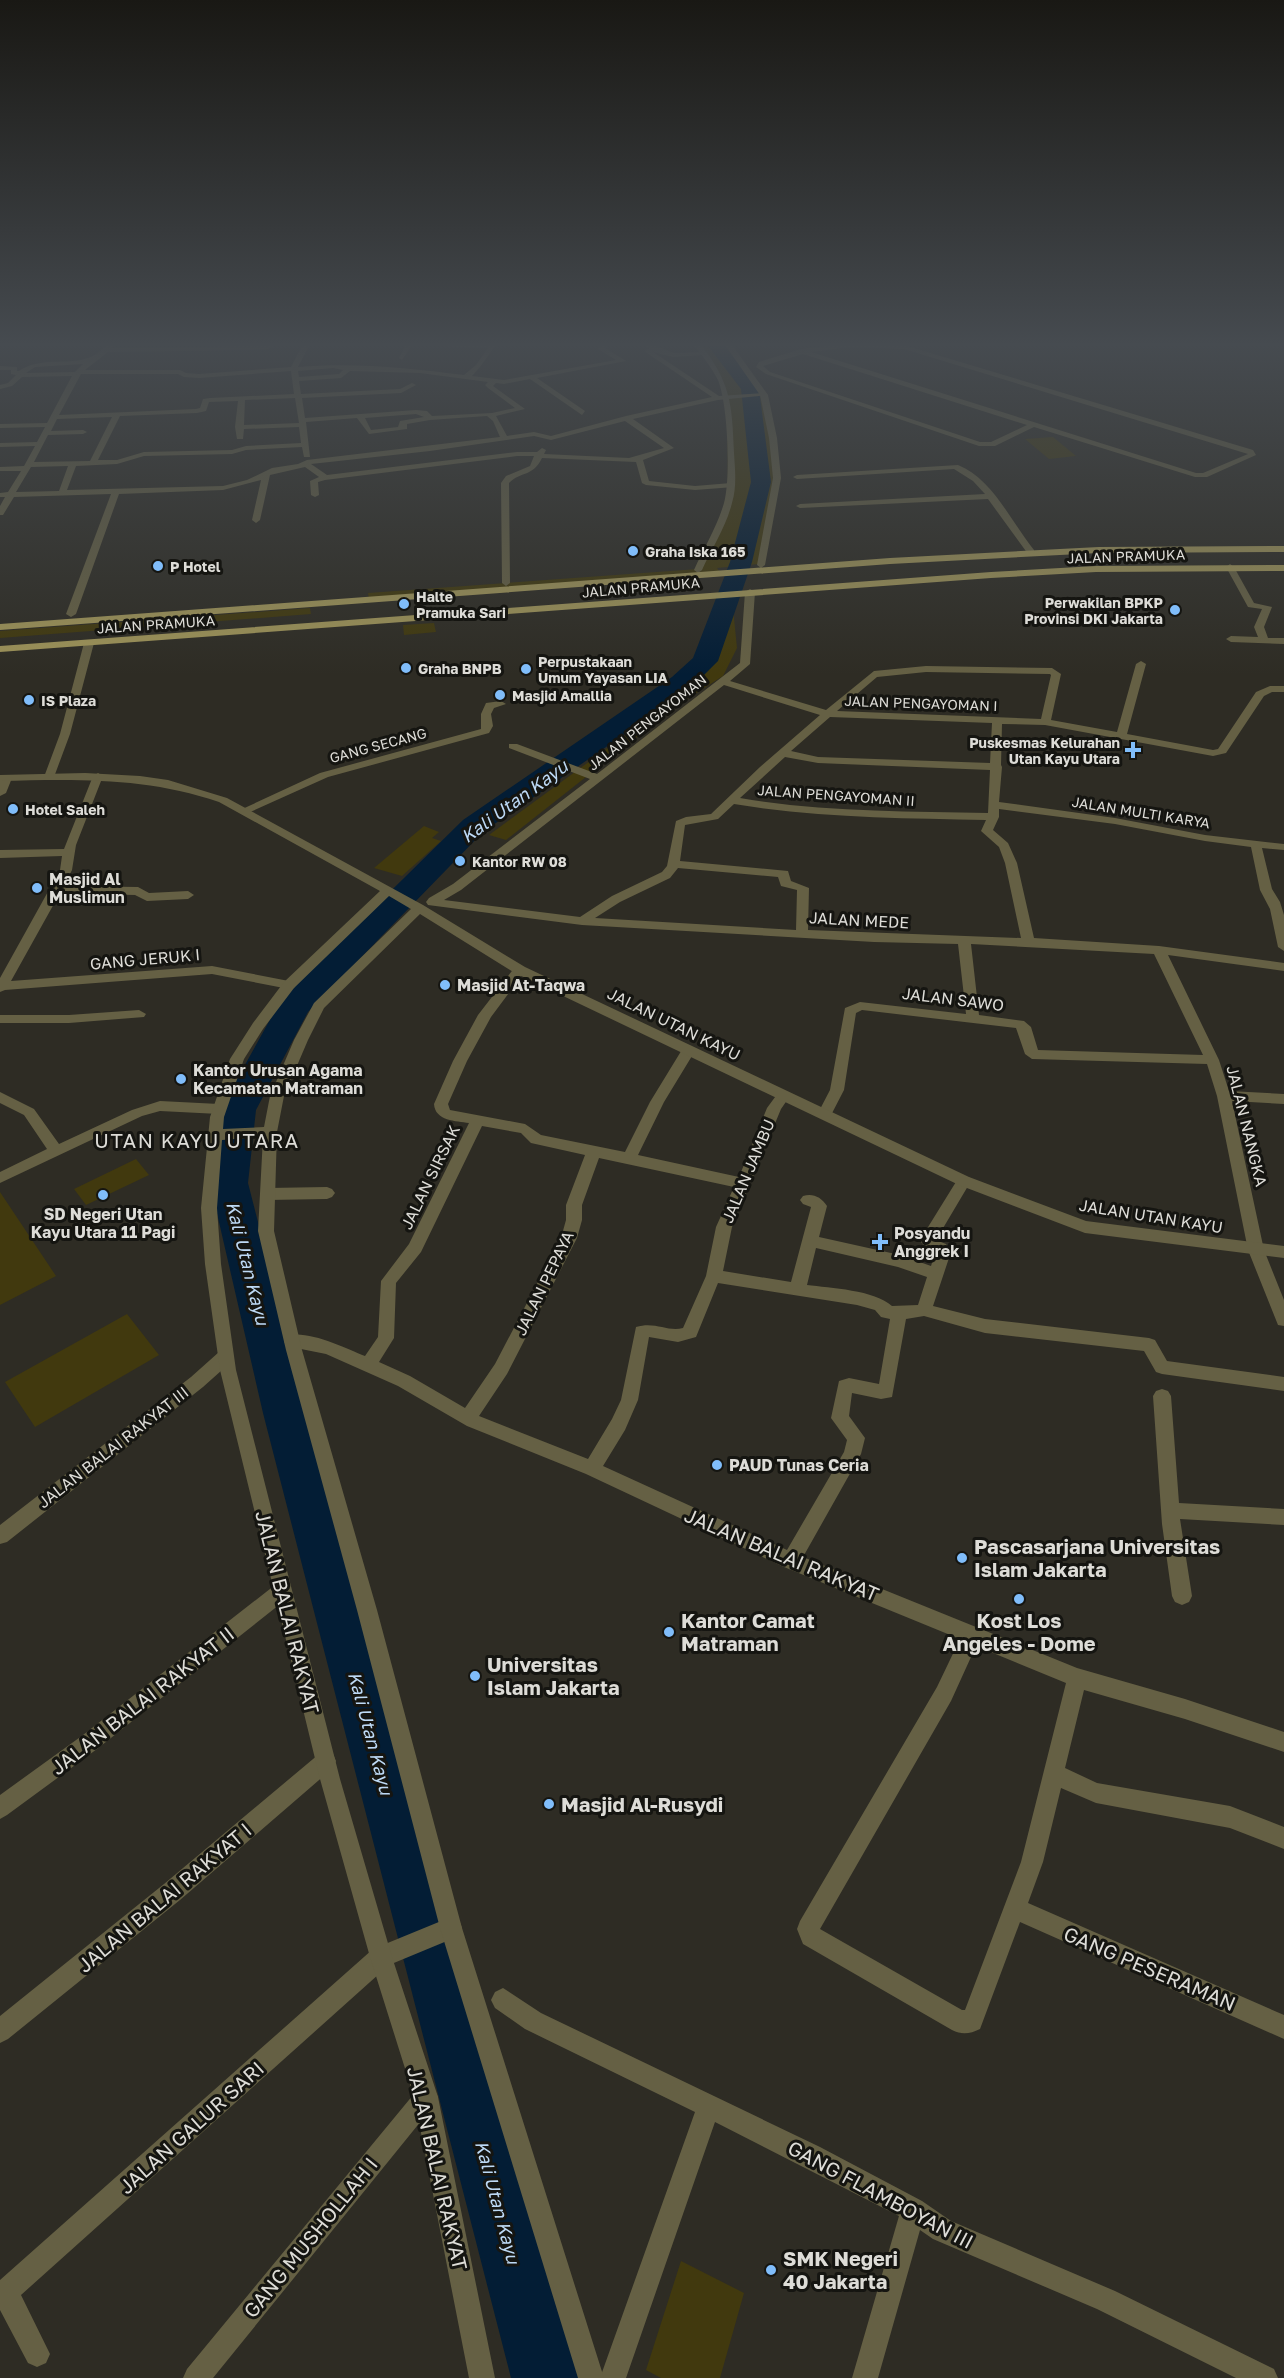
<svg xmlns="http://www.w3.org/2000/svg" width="1284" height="2378" font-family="'Golos Text',sans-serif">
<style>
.green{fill:#41390e}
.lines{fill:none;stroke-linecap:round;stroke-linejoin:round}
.river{fill:#031d35;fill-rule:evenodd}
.minor{fill:#656044;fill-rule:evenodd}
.tertiary{fill:#656044;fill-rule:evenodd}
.primary{fill:#9e9358;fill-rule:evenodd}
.poi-dot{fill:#80bdfa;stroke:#151511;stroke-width:2}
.labels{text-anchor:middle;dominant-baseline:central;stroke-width:6;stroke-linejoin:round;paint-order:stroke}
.far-poi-label{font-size:14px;font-weight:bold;fill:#dddcd7;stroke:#151511;text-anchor:start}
.far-street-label{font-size:14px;fill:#dddcd7;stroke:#151511}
.poi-label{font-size:16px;font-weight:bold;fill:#dddcd7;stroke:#151511;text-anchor:start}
.street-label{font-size:16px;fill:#dddcd7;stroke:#151511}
.water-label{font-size:18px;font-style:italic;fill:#bdd9f5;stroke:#151511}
.quarter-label{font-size:20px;letter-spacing:1.5px;fill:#dddcd7;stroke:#151511}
.near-poi-label{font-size:20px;font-weight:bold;fill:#dddcd7;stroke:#151511;text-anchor:start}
.near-street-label{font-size:20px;fill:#dddcd7;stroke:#151511}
</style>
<rect width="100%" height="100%" fill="#2e2c24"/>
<path class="green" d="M694,342H726L765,396L778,478L759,564L717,568L721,573L369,600L368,593L698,569L728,499L727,398L712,362Z
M1053,437L1076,456L1049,459L1025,439Z
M310,608L311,614L0,638V631Z
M733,608L737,648L723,676L676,706L506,840L489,835L688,689L709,669L720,642L727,611Z
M434,623L436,632L404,635L403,625Z
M424,826L439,832L432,838L441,841L402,876L374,868Z
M136,1159L149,1175L86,1205L74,1189Z
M0,1192L56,1276L0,1305Z
M127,1314L159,1355L35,1427L5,1382Z
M681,2261L744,2293L720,2378H661L646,2370Z"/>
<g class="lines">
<path class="river" d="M705,342H722L759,389L771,482L752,562L718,661L690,689L483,832L308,1012L256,1110L248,1183L307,1413L581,2378H511L263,1413L210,1183L220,1110L282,998L463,820L672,677L693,658L730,562L751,482L741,389Z"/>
<path class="minor" d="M108,342H115L112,348L252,346L280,343L268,349L252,350L108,352L85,370H180L186,373L199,374L291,367L304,342H311L298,367C353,362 410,368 464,375L476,365L488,348L412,345L402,360L399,358L406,344L397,342H498L480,367L472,376L504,380L616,360L598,349L603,342H611L605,348L626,361L537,378L585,411L582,415L530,379L504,384L496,383L493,386L525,409L496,416L507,436L534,432L551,436L626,416L712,397L644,351L650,348L636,342H646L674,353L705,352L703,355L673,357L653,352L719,396L764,393L768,395L718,400L633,419L674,448L643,460L649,481L695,486L731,483H734V487L695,490L646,485L642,483L636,462L542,458C533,477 521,471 509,483L510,583L506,586L502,583L501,483L506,476L530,466L534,456H517L325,480L318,482L319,495L315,497L311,495L310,481L319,477L305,467L270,475L260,520L256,523L252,520L261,480L223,490L119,494L76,614L71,617L66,614L111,494L14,497L3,515H0V506L5,497H0V493L8,492L21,471H0V467L24,466L35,446L0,447V443L37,442L45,427L0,428V424L47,423L72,376L22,377L12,386L0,389V385L8,383L16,375L11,374V370H0V366L17,367V371H19C49,351 86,375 108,342ZM83,364L75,372L26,373L35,367ZM333,368L343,370L339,374L299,377L298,371ZM291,371L294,394L210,398L203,399L200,408L196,409L59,415L81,374H178L184,377L199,378ZM350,371L420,373L488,382L485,385L488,388L515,408L492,413L432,416L427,411L416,410L305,418L302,398L401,393L416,385L412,383L400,389L301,394L299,381L341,378ZM295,398L299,423L244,425L245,400ZM238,401L235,427L237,439H243L244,429L299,427L301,443L246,446L232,450L144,452L117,460H98L120,416L197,413L206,411L209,402ZM416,414L424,417L400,421L398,427L371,430L365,418ZM487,416L493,421L500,437L307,460L298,464L272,468L247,480L223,486L67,490L76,466L117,464L144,456L232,454L246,450L302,447L304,457H310L306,422L357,418L369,434L407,429V424L430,420ZM112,417L90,461L34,462L48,435L83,434L87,432L83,430L51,431L57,419ZM625,421L664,448L629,458L544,454L546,450L542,448L537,452H517L327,475L311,464L430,451L534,436L551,440ZM68,466L59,491L16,492L31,467Z
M850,343L907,346L1253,450L1256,455L1207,477H1195L1034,427L995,446H979L766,374L756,367L759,362L801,349ZM850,347L904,349L1248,454L1203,473H1196L811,352ZM803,354L1027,425L991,442H980L770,372L763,366Z
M958,465C993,479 1011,522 1034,550V554H1028L988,499L800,508L796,506L800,504L985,494L973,481L954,469L797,479L793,477L797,475Z
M1230,564L1234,567L1254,603L1272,607L1264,627L1268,638H1284V644L1231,642L1226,639L1231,636L1258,637L1254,627L1262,609L1248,607L1226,567Z
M750,589L755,592L750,664L730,681L826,710L874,671L926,666L1052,668L1061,674L1051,720L1117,732L1136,664L1141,661L1146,664L1127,734L1213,750L1218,749L1256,692L1270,686H1284V692H1272L1264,696L1226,753L1213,756L1045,725L1002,724L1001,765L1002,767L999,802L1115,818L1205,835L1284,844V850L1262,848L1272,889L1280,902L1284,915V951L1278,947L1270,909L1260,890L1251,847L1205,841L1115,824L999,809V817L993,830L1008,843L1017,863L1034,938L1159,946L1284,963V971L1168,955L1219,1060L1229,1091L1284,1094V1104L1232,1101L1264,1250L1284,1300V1326L1278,1325L1248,1250L1217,1096L1207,1064L1032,1059L1025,1054L1016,1028L862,1010L856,1013L844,1090L829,1119L824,1120L817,1115L830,1090L845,1008L860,1002L966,1014L958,944L874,942L582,925L428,905L426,902L429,898L453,884L590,779L509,748V744H517L597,774L740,663L745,592ZM926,672L1050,674L1051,675L1041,719L837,711L877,677ZM724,685L820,715L760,767L711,814L686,817L676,821L667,866L662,872L612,896L580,917L444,900L461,890ZM830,717L992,723L990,763L818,757L791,751ZM785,757L818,763L990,770L988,813C905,811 822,812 740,798ZM734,804C818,818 902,818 986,820L981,831L999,847L1005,863L1021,938L808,930L809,888L791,881L788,871L680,861L685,825L718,819ZM678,868L778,877L781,886L797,890L796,930L595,918L620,902L670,878ZM971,944L1154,954L1203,1055L1038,1050L1031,1027L1024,1021L979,1015Z
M89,640L94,643L70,734L54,777L49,780L45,779L44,777L60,734L84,643Z
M501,701L506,704L494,708L491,714L493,726L489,733L328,777L248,813L244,814L238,811L320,773L481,729V714L486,703Z
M98,773L103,776L76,845L72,870L64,886L138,887L149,893L188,891L194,895L188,899L147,901L135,895L60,893L11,981L212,966L294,982L295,985L294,988L289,989L212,974L5,990L0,992V978L60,870L62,856L0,858V850L64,849L93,776Z
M7,775L12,778L6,793L0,796V781L3,776Z
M520,966L526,970L491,1017L467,1061L448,1104L450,1110L525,1124L541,1135L625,1152L650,1102L683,1048L688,1046L695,1051L664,1102L638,1155L739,1177L767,1108L778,1093H788L790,1096L781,1109L732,1227L723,1271L791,1282L811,1207L803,1204L800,1200L803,1196C813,1193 821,1197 827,1206L819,1237L900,1255L931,1266L935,1253L925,1248L920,1240L959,1177H969L971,1181L936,1240L946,1244L951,1252L933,1306L985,1319L1149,1338L1155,1340L1167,1361L1284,1377V1391L1162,1374L1156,1372L1144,1351L985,1333L924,1316L906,1319L892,1397L881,1399L852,1393L849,1416L865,1438L861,1454L803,1557L1077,1668L1185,1699L1284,1732V1752L1185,1719L1084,1690L1065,1768L1097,1783L1230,1806L1284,1827V1849L1230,1828L1096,1803L1061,1788L1043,1862L1028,1903L1284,2015V2039L1020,1922L980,2029C970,2034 962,2035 952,2030L803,1944L797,1929L800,1921L937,1687L960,1639L784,1567L586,1474L467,1426L398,1386L326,1354L286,1346L284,1341L286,1336C307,1329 345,1348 365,1356L378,1337L381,1281L409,1244L469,1123C456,1121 435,1121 434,1104L453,1061L478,1015L515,967ZM482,1126L521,1133L531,1143L585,1155L566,1205V1220L561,1238L495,1364L465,1408L410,1376L379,1362L394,1338L396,1283L421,1252ZM599,1158L734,1187L716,1227L706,1276L683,1328C667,1332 655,1321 636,1327L621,1400L612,1419L588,1459L479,1416L507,1374L577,1238L582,1220V1205ZM816,1248L898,1267L927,1277L918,1305L892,1306C875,1290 830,1288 807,1285ZM718,1283L857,1305L875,1310L881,1317L890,1319L879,1384L849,1378L839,1381L831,1418L847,1440L844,1452L787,1550L603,1466L625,1430L638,1400L649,1337L678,1342L696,1337ZM976,1646L1066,1683L1021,1862L965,2010H962L820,1929L951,1701Z
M139,1010L146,1014L144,1017L69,1023H0V1015H69Z
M0,1092L34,1109L59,1144L132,1110L160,1101L219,1104L226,1109L219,1114L160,1111L142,1116L0,1183V1172L47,1149L24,1115L0,1103Z
M327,1187L332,1189L335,1193L332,1197L327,1199L268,1200L263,1198L260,1194L263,1190L268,1188Z
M225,1350L231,1352L233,1357L231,1362L203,1387L7,1542L0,1544V1525L191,1377L219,1352Z
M1162,1389L1168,1391L1171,1396L1179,1503L1284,1509V1525L1180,1519L1192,1596L1189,1602L1182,1605L1175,1602L1172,1596L1162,1524L1153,1396L1156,1391Z
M282,1582L289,1585L291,1591L289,1597L97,1749L7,1815L0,1819V1795L83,1735L275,1585Z
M326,1751L333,1754L336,1761L333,1768L180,1900L8,2039L0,2043V2016L164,1884L319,1754Z
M451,1917L459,1920L462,1928L459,1936L389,1965L21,2295L50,2354L46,2363L37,2367L28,2363L0,2310V2280L373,1949Z
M503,1988L541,2013L820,2147L922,2201L951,2221L1115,2291L1274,2369L1278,2378H1236L1097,2309L933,2239L920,2230L878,2378H852L899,2216L715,2122L626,2378H600L695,2112L525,2029L495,2008L491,2000L495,1992Z
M426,2085L434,2089L438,2097L434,2105L213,2378H183L187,2369L418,2089Z"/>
<path class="tertiary" d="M692,342H699C731,383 732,403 734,453C735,470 737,486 732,503C726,527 712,548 702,570L698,573L694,570C704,548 717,527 724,503C731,478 728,405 718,380C711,366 701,355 692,342Z
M723,342H730L768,395L777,438L781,478L765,565L761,568L757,565L773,478L769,438L760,395Z
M85,773L140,776L168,780L227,798L423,905L525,967L969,1177L1086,1221L1284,1246V1258L1085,1233L959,1185L515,973L420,914L324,1008L308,1040L284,1096L277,1132L274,1231L302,1350L377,1610L462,1928L604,2378H578L440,1928L357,1610L286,1350L258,1231L263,1137L222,1140L217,1208L221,1264L236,1370L340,1779L392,1957L438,2097L495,2378H469L414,2097L370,1957L320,1779L220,1370L205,1264L201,1208L210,1117L230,1059L253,1023L284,982L380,891L219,802C147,777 75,779 0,781V775ZM389,896L411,909L314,1003L294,1040L270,1096L264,1127L223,1129L224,1117L244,1059L263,1029L294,988Z"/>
<path class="primary" d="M1284,546V552L1099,553L890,564L0,630V624L890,558L1099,547Z
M1284,565V571L1096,572L991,578L0,652V646L991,572L1096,566Z"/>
</g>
<linearGradient id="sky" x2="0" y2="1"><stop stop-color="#191814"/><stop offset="0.51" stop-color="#464b50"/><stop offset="1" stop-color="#464b50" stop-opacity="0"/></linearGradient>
<rect width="1284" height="675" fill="url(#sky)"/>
<g class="poi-dot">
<circle cx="633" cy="551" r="6"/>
<circle cx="158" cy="566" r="6"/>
<circle cx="404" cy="604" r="6"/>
<circle cx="1175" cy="610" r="6"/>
<circle cx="406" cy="668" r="6"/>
<circle cx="526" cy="669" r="6"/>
<circle cx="500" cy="695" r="6"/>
<circle cx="29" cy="700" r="6"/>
<path d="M1130 741h6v6h6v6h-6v6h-6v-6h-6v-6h6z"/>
<circle cx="13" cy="809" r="6"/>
<circle cx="460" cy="861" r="6"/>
<circle cx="37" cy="888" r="6"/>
<circle cx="445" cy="985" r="6"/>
<circle cx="181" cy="1079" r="6"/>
<circle cx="103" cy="1195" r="6"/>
<path d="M877 1233h6v6h6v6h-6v6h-6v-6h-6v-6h6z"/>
<circle cx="717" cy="1465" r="6"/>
<circle cx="962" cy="1558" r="6"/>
<circle cx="1019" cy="1599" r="6"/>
<circle cx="669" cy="1632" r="6"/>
<circle cx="475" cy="1676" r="6"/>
<circle cx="549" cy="1804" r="6"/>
<circle cx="771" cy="2270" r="6"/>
</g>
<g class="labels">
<g class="far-poi-label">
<text x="645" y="551">Graha Iska 165</text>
<text x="170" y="566">P Hotel</text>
<text x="416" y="596">Halte<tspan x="416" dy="16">Pramuka Sari</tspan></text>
<text x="1163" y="602" text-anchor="end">Perwakilan BPKP<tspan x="1163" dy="16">Provinsi DKI Jakarta</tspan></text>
<text x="538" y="661">Perpustakaan<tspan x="538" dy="16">Umum Yayasan LIA</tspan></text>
<text x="418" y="668">Graha BNPB</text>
<text x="512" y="695">Masjid Amallia</text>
<text x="41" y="700">IS Plaza</text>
<text x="1120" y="742" text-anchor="end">Puskesmas Kelurahan<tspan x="1120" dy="16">Utan Kayu Utara</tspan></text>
<text x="25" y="809">Hotel Saleh</text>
<text x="472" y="861">Kantor RW 08</text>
</g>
<g class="far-street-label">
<text transform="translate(1126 556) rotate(-2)">JALAN PRAMUKA</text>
<text transform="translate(641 587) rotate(-5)">JALAN PRAMUKA</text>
<text transform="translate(156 624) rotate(-4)">JALAN PRAMUKA</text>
<text transform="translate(921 703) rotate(2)">JALAN PENGAYOMAN I</text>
<text transform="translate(647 722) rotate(-38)">JALAN PENGAYOMAN</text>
<text transform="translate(378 745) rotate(-15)">GANG SECANG</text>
<text transform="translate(836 795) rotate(4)">JALAN PENGAYOMAN II</text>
<text transform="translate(1141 812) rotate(9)">JALAN MULTI KARYA</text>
</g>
<g class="poi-label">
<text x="49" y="879">Masjid Al<tspan x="49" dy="18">Muslimun</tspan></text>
<text x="457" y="985">Masjid At-Taqwa</text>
<text x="193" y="1070">Kantor Urusan Agama<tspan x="193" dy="18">Kecamatan Matraman</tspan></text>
<text x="103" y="1214" text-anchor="middle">SD Negeri Utan<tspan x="103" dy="18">Kayu Utara 11 Pagi</tspan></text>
<text x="894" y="1233">Posyandu<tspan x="894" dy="18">Anggrek I</tspan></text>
<text x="729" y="1465">PAUD Tunas Ceria</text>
</g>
<g class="street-label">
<text transform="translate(859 920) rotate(3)">JALAN MEDE</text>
<text transform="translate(145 959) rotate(-5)">GANG JERUK I</text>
<text transform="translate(953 999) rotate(7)">JALAN SAWO</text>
<text transform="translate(674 1024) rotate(26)">JALAN UTAN KAYU</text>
<text transform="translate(1247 1126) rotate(76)">JALAN NANGKA</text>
<text transform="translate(748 1171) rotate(-67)">JALAN JAMBU</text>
<text transform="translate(430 1177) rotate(-64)">JALAN SIRSAK</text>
<text transform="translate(1151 1216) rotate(9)">JALAN UTAN KAYU</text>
<text transform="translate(544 1283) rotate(-64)">JALAN PEPAYA</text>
<text transform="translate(113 1447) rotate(-38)">JALAN BALAI RAKYAT III</text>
</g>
<g class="water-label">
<text transform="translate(514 801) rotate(-36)">Kali Utan Kayu</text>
<text transform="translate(248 1263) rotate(76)">Kali Utan Kayu</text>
<text transform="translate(371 1733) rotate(75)">Kali Utan Kayu</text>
<text transform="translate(498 2202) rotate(75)">Kali Utan Kayu</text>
</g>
<g class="quarter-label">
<text x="197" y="1140">UTAN KAYU UTARA</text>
</g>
<g class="near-poi-label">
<text x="974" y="1546">Pascasarjana Universitas<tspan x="974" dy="23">Islam Jakarta</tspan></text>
<text x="681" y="1620">Kantor Camat<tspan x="681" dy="23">Matraman</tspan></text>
<text x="1019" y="1620" text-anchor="middle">Kost Los<tspan x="1019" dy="23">Angeles - Dome</tspan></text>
<text x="487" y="1664">Universitas<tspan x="487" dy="23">Islam Jakarta</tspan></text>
<text x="561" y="1804">Masjid Al-Rusydi</text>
<text x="783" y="2258">SMK Negeri<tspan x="783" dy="23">40 Jakarta</tspan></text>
</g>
<g class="near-street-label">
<text transform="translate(782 1554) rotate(23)">JALAN BALAI RAKYAT</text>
<text transform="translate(288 1612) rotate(76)">JALAN BALAI RAKYAT</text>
<text transform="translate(142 1700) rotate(-38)">JALAN BALAI RAKYAT II</text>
<text transform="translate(164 1897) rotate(-40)">JALAN BALAI RAKYAT I</text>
<text transform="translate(1150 1968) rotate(23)">GANG PESERAMAN</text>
<text transform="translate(191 2127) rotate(-42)">JALAN GALUR SARI</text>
<text transform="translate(438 2168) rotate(77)">JALAN BALAI RAKYAT</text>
<text transform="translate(881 2194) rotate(28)">GANG FLAMBOYAN III</text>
<text transform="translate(310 2237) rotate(-51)">GANG MUSHOLLAH I</text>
</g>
</g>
</svg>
